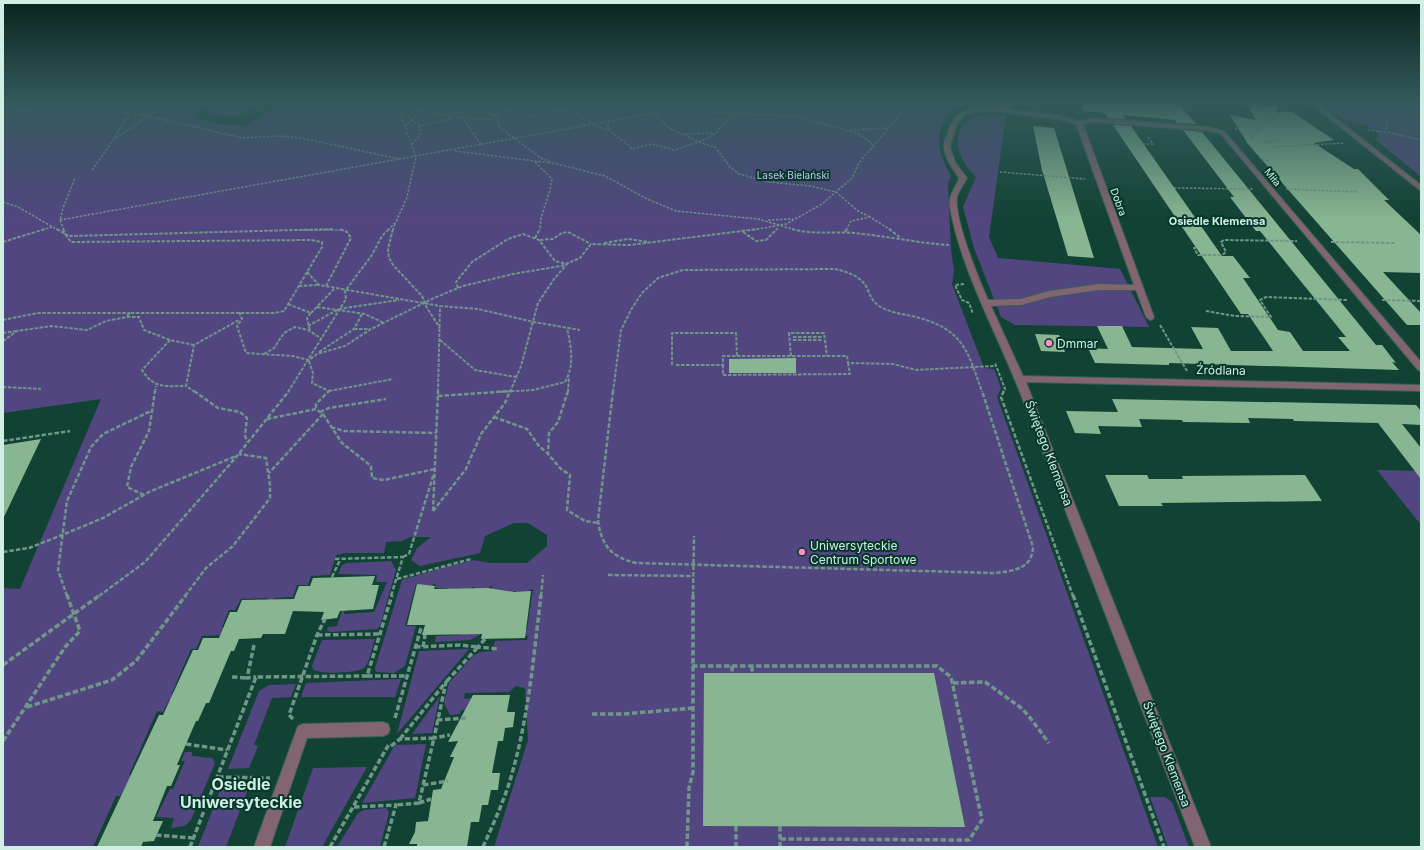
<svg xmlns="http://www.w3.org/2000/svg" width="1424" height="850" font-family="Inter,sans-serif">
<style>
.green{fill:#524680}
.building{fill:#89b692}
.lines{fill:none;stroke-linecap:round;stroke-linejoin:round}
.minor-casing{stroke:#346154;stroke-width:2}
.path-far3{stroke:#6f9689;stroke-width:1.5;stroke-dasharray:2.5 1.5;stroke-linecap:butt}
.path-far2{stroke:#6f9689;stroke-width:2;stroke-dasharray:3.5 1.5;stroke-linecap:butt}
.path-far1{stroke:#6f9689;stroke-width:2.5;stroke-dasharray:4.5 2;stroke-linecap:butt}
.path{stroke:#6f9689;stroke-width:3.5;stroke-dasharray:5.5 2.5;stroke-linecap:butt}
.minor{fill:#836471;fill-rule:evenodd}
.poi-dot{fill:#fc8fc3;stroke:#05372a;stroke-width:1.5}
.labels{text-anchor:middle;dominant-baseline:central;stroke-width:4;stroke-linejoin:round;paint-order:stroke}
.far-park-label{font-size:10px;fill:#c8c0f7;stroke:#05372a}
.far-street-label{font-size:10px;fill:#d0eee3;stroke:#05372a}
.far-neighbourhood-label{font-size:11px;font-weight:bold;fill:#d0eee3;stroke:#05372a}
.poi-label{font-size:12px;fill:#d0eee3;stroke:#05372a;text-anchor:start}
.street-label{font-size:12px;fill:#d0eee3;stroke:#05372a}
.near-neighbourhood-label{font-size:16px;font-weight:bold;fill:#d0eee3;stroke:#05372a}
</style>
<rect width="100%" height="100%" fill="#124234"/>
<path class="green" d="M3,100H220L195,114L199,119L221,124L245,126L289,100H1000C988,105 976,98 966,102C951,107 938,125 939,141C939,153 945,165 951,176L948,184L951,250L954,271L952,284L984,368L994,369L1001,388L997,397L1158,847H494L528,740L525,688L516,686L509,692L465,693L464,699L472,698L471,710H461L460,714L450,715L444,703L449,683L474,655L481,652L492,651L495,641L527,640L528,636H520V631L527,630L533,589L529,590L528,595L516,596V591H514L512,596L492,591V586H490L488,592H475V587H472L471,593H459L460,588H457L456,593H447L448,588H435L436,584H433L431,589H418L419,584H416L405,626H416L405,666L394,673L376,672L375,668L402,580L449,566L474,560L490,563H527L547,546V535L528,523H514L485,536L480,553L420,566L411,560L417,548L431,537H410L402,541L386,542L384,553H345L336,555L330,575L311,576L308,585H297L293,597L274,598L273,600L267,601L268,598L241,599L235,610H229L222,627L224,628L221,635L202,636L196,649H191L172,693L175,694L173,699L169,700L163,712L157,711L129,775H133L120,796H116L93,847H3V588L20,589L101,399L3,413Z
M229,100H234L231,102L237,103L243,100H263L244,112L251,113C241,120 222,116 210,115L209,113L211,110Z
M1319,100H1421V177L1376,140L1379,134L1367,126L1345,121Z
M980,115H1006L989,237L998,258L1120,269L1149,327L1015,325L1001,317L974,248L963,207L976,177C972,173 967,168 964,162C952,142 957,122 980,115Z
M1377,470L1421,471V525Z
M391,561L396,570L380,626L377,629L330,632L327,630L328,627L337,626L343,608H345L344,614L374,612L387,582H376L377,575L338,574L342,565L347,563Z
M461,625L481,629L480,635L470,640L435,642L436,636L459,635Z
M375,639C372,647 370,663 364,668C358,673 318,675 313,669L312,666L322,640Z
M469,649L397,734L419,651Z
M401,679L395,697H301L306,683Z
M296,684L291,697L272,698L254,745L258,746L249,768L228,769L259,691L269,685Z
M440,696L432,733L412,734Z
M426,744L415,798L362,803L395,745Z
M185,752H192V756L212,758L215,763L191,820L185,826L171,828L174,818L156,817L170,789H173L185,761H181Z
M367,767L322,847H285L313,768Z
M223,783L250,784L226,847H198Z
M1150,797H1165L1172,802L1189,847H1168Z
M386,808L389,812L380,847H337L358,813L364,810Z"/>
<path class="building" d="M1084,100H1179L1183,109L1196,124L1177,123L1175,120L1123,115L1126,119L1108,118L1105,113L1083,111Z
M1247,104L1278,107L1276,112H1292L1334,140L1314,143L1354,169H1358L1389,200H1384L1421,235V273L1383,272L1421,313V325H1407L1248,144L1230,115L1256,120Z
M1113,125L1131,126L1222,256H1233L1250,278H1243L1278,330L1290,332L1303,351H1350L1338,337H1346L1260,231H1256L1230,197H1234L1183,130L1202,132L1376,345H1382L1396,363L1392,362L1399,370L1169,363V365L1095,363L1088,348L1108,349L1097,326H1122L1132,347L1203,349L1191,327L1218,328L1231,351H1273L1248,314H1241Z
M1033,126L1054,128L1094,258L1068,256L1042,170Z
M1035,334L1059,335L1065,352L1041,351Z
M796,358V373H729V359Z
M1112,399L1416,405L1421,411V425L1402,424L1421,448V479L1378,423L1294,421L1293,419L1248,418L1250,423L1183,422L1182,420L1139,419L1142,427L1098,426L1101,434L1075,433L1066,411L1118,412Z
M41,439L3,519V445Z
M1105,475H1147L1149,479H1183L1182,476L1305,475L1322,501L1161,503L1163,506H1119Z
M375,576L372,585H379L373,609L340,611L337,618L321,620L324,612L293,611L285,634H263L261,638L239,639L234,651H231L209,703H206L198,721H196L177,765H180L171,786H167L153,821H163L154,841L143,842L141,847H97L159,715H163L193,650H198L203,638H219L230,612H237L242,600L294,599L299,586H310L313,578Z
M417,584L435,586L434,589L488,588L514,592L531,591L525,638L481,639L482,634L422,635L425,625H407Z
M704,673H934L965,827L703,826Z
M473,695H510L507,712H515L513,727L505,728L503,741H498L492,773H500L498,790H491L488,805H482L479,822H471L467,847H417V844H409L415,832L416,822L428,821L433,790L441,789L454,757H450L458,741L448,742Z"/>
<g class="lines">
<defs>
<path id="minor" d="M1009,100H1016L1007,109L1058,115L1079,121L1094,118L1209,127L1224,131L1421,362V371L1418,370L1220,133L1209,131L1094,122L1083,124L1154,317L1153,319L1150,320L1146,317L1136,290H1099L1050,297L1021,305L991,306L1023,376L1421,385V391L1026,382L1211,847H1195C1138,699 1081,551 1024,403C1000,338 963,277 950,208C948,195 955,189 959,178C953,169 945,159 944,148C943,143 946,137 948,133C955,106 976,106 1000,108ZM989,111L1057,119L1076,124L1134,285L1099,284L1049,291L1021,299L988,300C979,279 954,219 957,197C959,190 964,185 967,178L955,162L950,147L957,123L965,114Z
M1306,100H1313L1421,185V191Z
M383,722L388,724L390,729L388,734L383,736L307,738L270,847H254L298,726L303,724Z"/>
</defs>
<use href="#minor" class="minor-casing"/>
<path class="path-far3" d="M27,100L129,113
M92,100L131,110L138,114L243,138L280,136L301,138L400,159
M389,100C418,108 451,129 476,100
M478,100C486,106 482,111 496,116L500,128L541,158L553,163L605,176L647,199L676,211L758,219L796,230
M1358,100C1369,105 1380,109 1388,119L1386,131
M224,101L262,109
M642,102L652,106L658,118L671,129L704,144L715,147L730,167L739,174L769,182L810,186L836,192L858,211L870,217
M648,103L684,107
M689,108L699,111L722,113L796,116L856,133L864,137L874,146
M565,110L586,100
M3,114L64,105
M494,115L516,109L533,116L552,111L563,110L575,113L598,127L609,130
M464,119L481,145
M1269,119L1272,120L1284,107
M411,120L422,126L449,119L448,115L464,118L496,120
M609,121L608,127C615,138 624,139 632,149L652,144L674,150L681,148L706,139L717,132L725,122L735,114
M405,126L421,111
M1235,129L1244,125
M850,130L889,128
M1368,130L1386,132L1421,140
M686,134L714,133
M116,138L172,100
M1251,138L1272,115
M1265,143L1280,138
M412,144L421,134L419,127L421,125
M1143,144H1153L1147,136
M1273,147L1345,143
M455,151L551,163
M1259,157L1270,162
M535,162L552,179L550,190L541,218L540,230
M92,170L114,139L137,100
M1000,172L1085,179
M1174,188L1254,189
M1286,189L1357,192
M3,202L18,207L58,230
M60,220L727,100
M768,220L793,219
M42,230L52,227
M64,230L60,220L63,208L75,178
M295,230H343
M388,230L396,222L407,197L416,157L399,109L394,100
M393,230L395,224
M753,230L786,224L822,204L852,178L859,163L912,100
M776,230L779,227
M846,230L851,221L870,217L891,230"/>
<path class="path-far2" d="M57,229L65,234L71,242L311,240L322,242V247L284,311L274,313H130L127,316
M63,229L65,234L71,236L334,229
M393,229L388,249L389,258L393,265L422,296L427,308L440,328
M792,229C812,235 833,231 854,233C886,236 917,243 949,245
M889,229L901,238
M743,232L756,241L766,240L777,229
M845,232L847,229
M535,238L540,229
M540,240L553,239L562,233L568,232L591,244
M3,242L45,229
M1331,242L1396,243
M604,243L628,239L649,242
M1196,248H1194L1198,255H1222L1226,252L1221,242L1224,240L1297,241
M307,272L319,285L440,306L478,309L534,322L580,330
M964,284L955,285L962,300L969,303L973,314
M299,286L318,285
M326,286L351,238L347,232L340,229
M458,288L456,282L472,262L508,239L523,234L539,240L555,261L567,264L554,279L538,303L521,366L510,392
M1382,300L1421,301
M288,304L311,313L307,318L310,331
M317,307L365,314L384,323
M1206,311L1235,316L1271,317L1260,300L1266,297L1347,300
M239,312L242,319L237,326L246,353L292,356L309,360L317,354L345,346L371,329L434,298L463,286L513,274L561,266L580,258L591,244L630,245L758,229
M311,313L334,289
M127,317H139L144,330L170,340L194,345
M3,320L38,313H130
M1160,325L1187,371
M308,326L339,309L399,300
M354,329H370
M3,333L16,331
M793,337H822
M170,340L142,370C154,389 165,386 186,386
M440,340L475,370L516,377
M793,340H822
M3,341L17,331L51,326L87,330L106,321L127,317
M319,352L354,329L362,314
M264,354L274,348L284,333L295,327L308,330L322,339
M791,356L789,333H824L827,356
M309,361L313,373L312,383L329,391L328,392
M672,365V333H736L737,356
M676,365H723V356H847L848,363L893,364L916,370L996,366L995,363
M723,365V375L850,374L848,363
M997,368L1005,389L1003,392
M3,387L41,389
M329,391L393,379
M155,392L156,386
M195,392L186,386L194,345L239,320
M288,392L346,299L345,291L372,255L382,236L389,229
M438,392L440,306
M496,392L533,390L565,382C575,365 571,347 567,328
M568,392L569,377
M613,392L621,330L632,308L642,293L658,278L683,270L834,269C846,271 861,276 867,288C870,295 872,301 879,306C890,313 904,314 916,317C963,329 968,351 982,392"/>
<path class="path-far1" d="M194,391L218,408L240,412L247,418L245,435L247,442
M568,391L558,422L549,433L548,454L561,469L570,475L567,510L585,521L598,523
M613,391L598,520C601,545 611,557 636,563L994,573C1012,571 1032,570 1033,547L982,391
M1004,391L1001,397L1073,596
M438,396L512,391
M316,408V404L329,391
M320,412L329,408L386,399
M323,414L342,443L371,466L372,478L384,480L435,469
M494,417L527,429L539,446L547,453
M267,419L316,409L323,414L269,473
M331,427L344,431L436,433
M3,441L70,431
M144,495L127,487L131,467L149,431L155,391
M433,511L466,469L481,434L505,403L510,391
M433,511L438,391
M3,552L29,548L62,535L103,518L149,492L236,456
M403,557L409,554L434,473
M335,559L403,557L391,596
M608,575L693,576
M332,577L340,560
M397,579L471,559
M67,596L58,570L67,501L91,447L103,434L153,410
M99,596L145,562L237,456L289,391
M185,596L206,568L233,546L270,498V485L266,458L239,454
M541,596L543,575
M693,596L694,536"/>
<path class="path" d="M1073,595L1164,847
M317,635L380,634
M485,639L478,647L498,649
M254,645L247,678L256,677
M415,647L460,645L478,647L446,682
M423,647L425,635
M3,665L100,595
M692,666H937L951,677L982,820L969,840L780,839
M732,666V673
M752,666V673
M367,676H407
M232,677L247,678
M953,683L985,682L1020,707L1028,715L1049,743
M27,707L112,680L136,661L186,595
M592,714H623L694,708
M395,718L421,628
M293,719L289,715L317,635L325,619
M437,720L466,718
M400,739L446,682L434,738L450,735
M3,741L65,647L80,631L67,595
M186,744L227,750
M391,746L400,739L434,738L419,803L396,805
M218,777L270,778
M423,785L448,781
M419,803L431,799
M354,807L396,805L384,847
M736,826V847
M780,826V847
M156,835L193,838
M190,847L256,677L367,676L392,595
M330,847L389,744
M483,847C494,822 506,797 513,770C529,713 534,653 541,595
M687,847L689,788L693,772V595"/>
<use href="#minor" class="minor"/>
</g>
<linearGradient id="sky" x2="0" y2="1"><stop stop-color="#0a241d"/><stop offset="0.46" stop-color="#335a5c"/><stop offset="1" stop-color="#335a5c" stop-opacity="0"/></linearGradient>
<rect width="1424" height="219" fill="url(#sky)"/>
<g class="poi-dot">
<circle cx="1049" cy="343" r="4"/>
<circle cx="802" cy="552" r="4"/>
</g>
<g class="labels">
<g class="far-park-label">
<text x="793" y="175">Lasek Bielański</text>
</g>
<g class="far-street-label">
<text transform="translate(1273 177) rotate(50)">Miła</text>
<text transform="translate(1119 202) rotate(70)">Dobra</text>
</g>
<g class="far-neighbourhood-label">
<text x="1217" y="221">Osiedle Klemensa</text>
</g>
<g class="poi-label">
<text x="1057" y="343">Dmmar</text>
<text x="810" y="545">Uniwersyteckie<tspan x="810" dy="14">Centrum Sportowe</tspan></text>
</g>
<g class="street-label">
<text transform="translate(1221 370) rotate(1)">Źródlana</text>
<text transform="translate(1049 453) rotate(69)">Świętego Klemensa</text>
<text transform="translate(1167 754) rotate(69)">Świętego Klemensa</text>
</g>
<g class="near-neighbourhood-label">
<text x="241" y="784">Osiedle<tspan x="241" dy="18">Uniwersyteckie</tspan></text>
</g>
</g>
<rect width="1424" height="850" fill="none" stroke="#d0eee3" stroke-width="8"/>
</svg>
